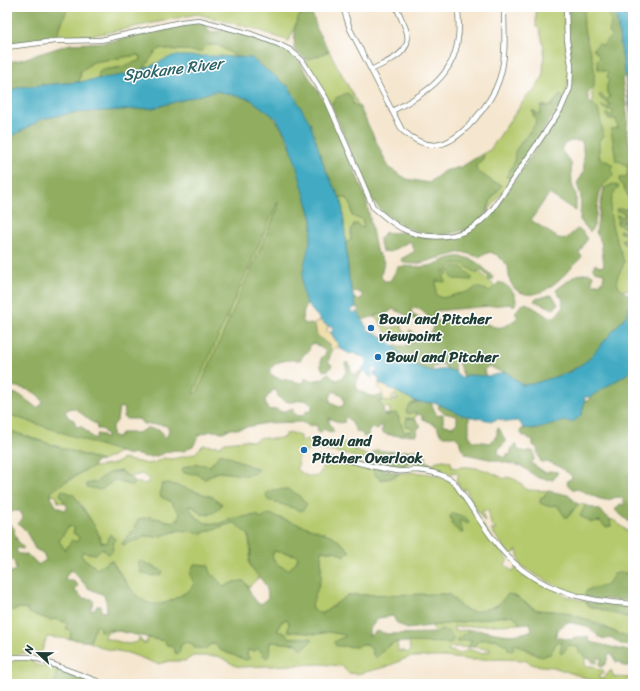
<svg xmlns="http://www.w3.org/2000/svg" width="640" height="691" font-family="Sriracha,sans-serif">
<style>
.green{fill:#b5c96d;stroke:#6a8350;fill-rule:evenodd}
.forest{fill:#90ad60;stroke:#58754a;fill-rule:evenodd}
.sand{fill:#eeda9e;stroke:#868c69}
.water{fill:#43abc3;stroke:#31747c}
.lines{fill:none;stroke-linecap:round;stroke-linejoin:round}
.minor-casing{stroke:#6a786a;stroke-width:6}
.minor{stroke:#fff;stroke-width:4.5}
.poi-dot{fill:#1f6fb2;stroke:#fff;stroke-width:1.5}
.labels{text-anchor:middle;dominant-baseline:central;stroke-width:3;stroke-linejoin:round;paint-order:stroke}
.poi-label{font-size:15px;font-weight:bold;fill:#1f3d34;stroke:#fff;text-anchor:start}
.water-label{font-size:16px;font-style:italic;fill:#2c6466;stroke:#fff}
</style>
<rect width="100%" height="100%" fill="#fff"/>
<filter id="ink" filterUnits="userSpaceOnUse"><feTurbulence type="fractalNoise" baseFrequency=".025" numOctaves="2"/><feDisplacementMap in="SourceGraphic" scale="8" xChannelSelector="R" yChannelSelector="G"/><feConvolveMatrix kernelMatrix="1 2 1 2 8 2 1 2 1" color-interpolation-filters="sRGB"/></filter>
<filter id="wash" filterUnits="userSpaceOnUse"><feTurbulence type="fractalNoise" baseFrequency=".012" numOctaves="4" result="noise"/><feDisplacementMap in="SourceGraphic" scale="16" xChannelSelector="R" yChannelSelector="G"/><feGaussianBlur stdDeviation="0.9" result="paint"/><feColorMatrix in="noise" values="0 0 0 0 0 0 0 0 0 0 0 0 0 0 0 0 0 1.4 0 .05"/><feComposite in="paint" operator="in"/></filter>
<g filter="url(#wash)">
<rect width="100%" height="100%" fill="#f5e6cf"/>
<path class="green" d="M68,7H303L289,41L252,28L197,14L100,34L56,37Z
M536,7H563C564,36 575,71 564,98L560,95L550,107L543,105L540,115L533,110V115L536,120C534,130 525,135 520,144C515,153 515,162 511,171L514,176L487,213L491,200L502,185L493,182L477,171L476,165L483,159L484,153L490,150L529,93L532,94L543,77L544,47L539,28L536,27Z
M581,7H612L633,174L632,291L609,287L612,256Z
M208,45H218L237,57L173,56L142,70L153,53L161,48L171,50H188L197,52L202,51Z
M329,51L360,108L353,104L351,96L336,98L331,104L304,59L308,60Z
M137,55L141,56V60C128,66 114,69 100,70L99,79L79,82L81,71L93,62Z
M339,197L347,198L351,205L352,216L362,219L364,228L359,227L351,230V240L346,243L342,202Z
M278,200V208L197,394H192Z
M450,263H470L497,288L486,297L434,305L430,282Z
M380,314L383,316V322L388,328L402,326V329L405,333H386L379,320L373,317Z
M397,392L417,402L411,404L412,411L418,415L415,416V419L407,418V427H412L413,429L411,431L404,432L397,414L395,413L385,416L384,414H390V409L387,407L383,411L379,403L381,400L391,402L392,399L397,400L398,398L393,396Z
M7,414L117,450L120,452L102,461L7,430Z
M293,433L301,437L299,440L300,441C310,438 322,440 332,443L329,446L335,447L345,442L353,444L355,448L354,450L369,456L372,454L374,463C361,458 318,445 306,452C302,454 299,458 297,461L299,464L296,469C303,474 310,480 319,475L323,465L321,462L326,458L374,467L381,480L388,479L398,475L399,473C418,472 439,472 454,485L508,560L505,565L512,571L517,568L568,597L588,602H585L589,606L633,619V638L622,636L600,624L563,612L537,610L513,595C500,604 477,619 461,608C457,604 452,598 449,594L348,595L322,614L311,608L321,578V551H335L344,556L350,551L333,536L261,519L257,515L234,518L219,524L205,523L194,515L188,506H192L201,514L210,515L162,484L160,492L161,497L170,501L180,513L179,519L173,522L150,517L128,535L134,542L146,536L157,537L180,530L202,533L232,523L238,524L241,529L249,535V542L251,550L249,562L251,568L259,577L249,587L243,581L234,582L224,587L211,573L208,565L192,589L169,602L155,606L137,598L111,560L97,569L81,556L82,552L96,554L107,543L101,542L97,530L82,506L61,495L65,503L58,502L56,496L52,495L51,497V492L61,483L68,481L89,468L114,464L123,459L148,464L156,462L163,458L172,459L194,454L203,445L220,446L225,442L245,440L254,441L262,437C270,440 277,439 285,437V434ZM221,453L248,466L255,467L247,475L218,472L205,479L197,474L203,466H210ZM121,471L130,477L142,474L150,480L145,484L133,482V486L114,480L86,484L96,482L108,473Z
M444,460L451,462L452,467C458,469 462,466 468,467C481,468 493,472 504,479L507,477C516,479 521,482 526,490L549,491L540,499L552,506L557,505L568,517L578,504L586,505L580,516L591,522L600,521L606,527L611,526L610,519L615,521L633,536V575L622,572L604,587L590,589L587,598C563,590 541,579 520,565L517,550L511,556L491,530H496L491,524L488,510L482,511L485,522L472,503L473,502L465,488L463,491L456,481L459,474L453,472L449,476L433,469L435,467L432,464L437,461Z
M68,526L75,527L73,533L78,536L79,539L65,550L59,541Z
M274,551L297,555L298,558L295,565L288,570C280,566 275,564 272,556Z
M20,608L27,609L29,613L50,620L55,619L67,623L71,633L70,639L47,637L41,653H22L7,660V612Z
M513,615L520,624L454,627V631L469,630L468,633L456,640H473L468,647H451L447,650L461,654L468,649L481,653L490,651V649L473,647L479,640L495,639L508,646L515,644L534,654H550L557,642H562L563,653L568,645L578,647L579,652L585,655V666H594L598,670L602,669L605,673L599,675V678L603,679L611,670L614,677L633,678V684L598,682L553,667L534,665L524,660L499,659L471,660L444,657H409L386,667L357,674L348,673L342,666L320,664L242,667L236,666L218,656H193L185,661H169L158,664L128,653L102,648L90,642L95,625L100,627V631L108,629L113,631L106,633L105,638L128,644L138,642L139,637L143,643H146L148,638L165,641L167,645L172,646L179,653L181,645L186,642L193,644L194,648L215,644L220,650L246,660L248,650L255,651L257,649H259L266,658L270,642L298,644L311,638H289L277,631L281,622L287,619L289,622L288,631L317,634L329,632L346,635L345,638L371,647L373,655C383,653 387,645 397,642L398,651H403L408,653L410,650L409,642H420L436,633L432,626Z
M24,658L32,660L34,664C42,667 49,666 57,669L55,682L57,684H7V665L15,659Z"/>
<path class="forest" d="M7,7H68L56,37L7,45Z
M567,7H586C579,25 589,45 593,62C595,70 594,79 594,87L588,93C587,101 591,104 598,109L604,136L599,140V158L612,164L613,176L601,187L594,226L590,232L580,220L581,196L577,184C578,180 582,177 583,173C585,169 583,147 582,141C572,141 565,140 561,150L571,163L572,184L576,195V211L549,194L531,220L558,238L566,239L577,229L582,231L587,239L579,253L582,256L579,260C565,273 543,303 520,292C509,287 509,277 508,266L497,255L490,252L479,257L462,252L416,264L404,263L401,259L415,251L410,241L390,252L382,251L379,239L384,233L404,232L426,237L457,236L493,211L500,202L549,129L570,89Z
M603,7H615L625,75L622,79L628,120C624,134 630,147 632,160L633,242L624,244L621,239H631L632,235L620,233L619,230L627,232L628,227H623L617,224V221L624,222L625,220L618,219L616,215L623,217L625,213L616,211V209H627L630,207C631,200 624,186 619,181L620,178L626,177C631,167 626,163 616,161L611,129L618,128L616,119H608L606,114L612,116L613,110H607L602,107V105L609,108L610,104L601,99L599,96L600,94L607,100L610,96C605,91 606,86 609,80L607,77L608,72L598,69L597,60L600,57L593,49L599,43L602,46L612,35L609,33L611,23L608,14L610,12Z
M307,12L312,13L318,32L329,51C311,58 309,64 294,50L295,26L299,16Z
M192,23H204L210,32L230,30L256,38L289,52L299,61L329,109L366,198L376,250L384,262L381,276L384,281H390L398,267C409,265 417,268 429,266C437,264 443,260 450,258C469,253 480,264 493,277V280H489L488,276L480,269L477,274L463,264L454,263L448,269L447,275L444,270L443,271L445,282L436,281V295L442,298L471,291L476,287L490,291L499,282C508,285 519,294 515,305L512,306V304L434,311L435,321C446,321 461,317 472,319C495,324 496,336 518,317L515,313L520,306L526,303L550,318L557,315L563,307L562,296L560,297L556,290L576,275L589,273L593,275L592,284H598L603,281L604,273L595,271L593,269L595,264L600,267L604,265L601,242L596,232L603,192L606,187L613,184L619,186C600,208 617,238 624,262C621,277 608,279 627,294L633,292C633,300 631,308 627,315C621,326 598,352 588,360C577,370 538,386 523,385C516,384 513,377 508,374C502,370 499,373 492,367H487L484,370L486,376L468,375L464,377L457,360L454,365L456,373L446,369L444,364L433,367L432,371C415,367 404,358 392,346H406L412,338L409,331L411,330L416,336L423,338L432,331L433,326C431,318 422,309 414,307L411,311L413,315L419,318L416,320L393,309L383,316L380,314L363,320L358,312L360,309L356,307L353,297L358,300L362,298L363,295L357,291L352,292L349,279L346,243L351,240V230L354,224H358L359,227L364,228L362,219L356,218L352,215L351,205L347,198L339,197L325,169L310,123L251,58L237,57L218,45H208L202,51L197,52L188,50H171L161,48C150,55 151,61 143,69C136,76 109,77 99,79L98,76L100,70L118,68L141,60V56L137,55L93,62L81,71L79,82L19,87L7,93V62L20,60L70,44L107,42Z
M216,91C227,94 239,95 249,99C292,116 300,180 312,220C314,248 296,275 307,303L305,307L302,320L304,323L315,325C318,339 326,339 332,351L328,362L332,365L329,370L324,371L321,367V358L325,355L326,351L313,343L310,345L309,351L304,354L300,360C288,360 274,359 269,373L277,378L301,383L304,382L306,377L310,381L323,379L328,373L336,380L343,377L347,370L345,363H349L352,374H356L362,369L363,370L356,383L357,389C366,395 372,398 382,395L384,401H379V403L383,406V411L385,416L395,413L397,414L404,432L411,431L413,429L412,427L405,426L407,418L415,419L421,426L417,430L416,435C404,434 392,438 381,432L383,427L380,425L379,429L377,430L373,428L369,430L368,436L363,437V434L356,431L352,423L346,417L344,419L345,422L340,423L329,418V422L334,432L331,433L324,429L320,433L318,432L317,426L313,425L311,426L301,422L266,423L237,429H229L223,432L211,431L199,435L194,445L184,451C163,446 159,465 133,453L129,455L7,414V392L20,395L37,408L43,403C39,390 24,389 12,386L11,383H7V329L10,325H7V139L42,119L71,113L153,108ZM278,201V208L197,393L193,394ZM273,390L277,391L278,397C281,399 286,402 290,402C301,402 299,397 312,403V409L309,412L307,410L304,415L299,416L293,413V408L282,412L276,409L270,410L267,408L265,400ZM333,391L342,395L344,402L343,406L339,407L331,403L330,398ZM119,407L125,409L123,417L127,419H139L143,424L164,425L168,427L169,432L165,439L160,430L147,428L138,433H121V435L117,437L112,435V427L117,421ZM70,408L76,409L93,423H96L97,429H102L108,437L104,438L103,435L97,434L96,438H93L81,426L76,427L74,420L69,418L65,412Z
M347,93L351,96L353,104L360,108L389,168L407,179L429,183L444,171L461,167L484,153L483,159L476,165L477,171L493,182L502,185C498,190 494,195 491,200C487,208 487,215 479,221C442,249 388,230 367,191L331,104L336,98Z
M561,95L564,98L559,106L514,176L510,178L506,177L514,163L515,151L535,125L536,120L532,111L540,115L541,106L550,107Z
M454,266C463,266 467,271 472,278V280L453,279L449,271Z
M550,295L553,296L558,304L554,309L534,301L535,299Z
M633,370V525L615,510L620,504L625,505L623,499C615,494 612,501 605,500C594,499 583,488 572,489L567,484L568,480L571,479L572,476C563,469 553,461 541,462L537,451L538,449L533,445V440L523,436L520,431L523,428L537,429L565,421L571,422L582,414L585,401H589L590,397Z
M417,402L431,403L437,416L443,414V424L452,427L457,423V416L444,413L438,408L439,405L469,416V435L473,441L491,443L497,435V429L499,428L506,442L498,450L499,456L507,458L506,455L511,454V449L516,444L518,450L526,452L528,450L534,452V460L531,463L546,473L550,471L558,472L553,480C548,479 543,480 537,477C531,474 527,469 521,466L466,454L461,447L459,440L454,436H444L439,432L437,426L423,419L422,416L415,412L407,414L406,410L411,404Z
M7,430L102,461L95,462L93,468C85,468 58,486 51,492V497L56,506L64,510L68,508L60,495L62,490L74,495L97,530L101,542L107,543L110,534L115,539L112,552L108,554L102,548L96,554L82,552L81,556L97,569L111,560C128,584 141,618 176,598C183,594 191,591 194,583L190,575L194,564L208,565L211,573L224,587L234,582L244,581C250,589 251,597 259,604L263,603L268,597C267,579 258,580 251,567C248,561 251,557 251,551C251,546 249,541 249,535L241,529L237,524L232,523L202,533L180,530L157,537L146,536L123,545L122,543L135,528L138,519L150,517L173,522L179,519L180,513L170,501L161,497L160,492L162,484L169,483L213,497L222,504C217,513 211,515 201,514L193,506H188L194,515L205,523L219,524L234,518L258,515L261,519L269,514L333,536L350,551L344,556L335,551H321V578L311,608L322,614L348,595L449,594L462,608L474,612L497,606L508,594C519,595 527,607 538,610C546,612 555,610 563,612C587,617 610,633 633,638V647L622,645L612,638C598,642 597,632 587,627C582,624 574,624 568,622L559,628L555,637L572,640L575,637H588L590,642L633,652V666H623L620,662H616L612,655L609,654L606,663L602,667L599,665L602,658H597V663L592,662V659L586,658L585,655L579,652L578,647L568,645L563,653H560L562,642H557L550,654L542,657L516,644L513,645L514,649L512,651L508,650V646L495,639L479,640L473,647H468L472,640L462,641L459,643L456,641L469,630C494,629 506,641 532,630L530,623L520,624L513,615L407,629L396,622L393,616L378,618L369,630V636L377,631L388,634L436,633L440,630L448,631L453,637V641L450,643L397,642L389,645L376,658L373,655V650L367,645L361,644L357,647L336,646L334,642L341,638L345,637V635L329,632L317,634L288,631L289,622L287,619L281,622L277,631L285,633L290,638H311L312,640L303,649L300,648L298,644L270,642L269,656L266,658L259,649H257L255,651L248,650L247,655L250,658L246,660L220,650L215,644H211L205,649L194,648L193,644L186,642L181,645L179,653L176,654L172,646L167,645L165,641L108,629L104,632L100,631V627L96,625L90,642L70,639L71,633L66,628L67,623L55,619L50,620L29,613L27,609L20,608L7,612V574L16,570L14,561L7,557V521L15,529L14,532L18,542L24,548L22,549L18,548L16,549L18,554C26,553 34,558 38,565L46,560L43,553L35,549L26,531L18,523L23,518L20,511H13L7,516V502L12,506L13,496L7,495ZM69,526L75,528L73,533L78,536L79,539L76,542L72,540L65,550L59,541ZM274,551L296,555L298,558L294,565L288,570C280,566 275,564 272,556ZM70,570L73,571L88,588L104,595L106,601L107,611L101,612V606H97L94,610H90L94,602L92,599L83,598L75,591L78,585L72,580H64Z
M376,450L395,452L415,450L423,453L427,458L425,460L435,467L433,469L420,468L411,461L401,469L374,463L372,454Z
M221,453L259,470C249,480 232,472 219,472C213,472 210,477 205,479L197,474L184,473L182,470L184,467L198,464L210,466Z
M374,467L399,473L398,475C387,480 377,483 372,469Z
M121,471L133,480V486L114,480L101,490L87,487L86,484L96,482L108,473Z
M287,489L297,494L307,504L302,511L268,500L266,495L267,492L272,490Z
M549,491L568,495L578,504L568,517H565L557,505L547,506L540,503V500Z
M586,505L599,510L610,519L611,526L605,527L600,521L591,522L580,516Z
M453,513L465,517L470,522L468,524L459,520L463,533L459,532L452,525L450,516Z
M141,561L163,571L162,575L153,576L141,573L138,563Z
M622,572L633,575V601L587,598L585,595L586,591C601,582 604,594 614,574Z
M585,602L633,605V619L589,606Z
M57,669L96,684H57L55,682Z"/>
<path class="sand" d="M321,321L329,327L327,328V332L331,333L341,349L335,347L332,351L329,345L317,335L315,322Z
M379,383L397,392L392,397L391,402L384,401L382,392L378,387Z"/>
<path class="water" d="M615,7H633V131Z
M173,56H219L251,58L289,87L310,123L325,169L342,202L349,279L356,307L351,310L353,313L358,312L368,330L386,338L403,357L418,367L432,371L446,369L454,371L462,378L468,375L490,376L506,372L522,385L532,384L570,372L588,360L626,316L633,300V370L590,397H585L582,414L576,420L571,422L565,421L537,429L523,428L520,422L516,421L507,422L499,419L492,421L462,415L436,403L417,402L379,383V377L374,375V372H378L375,368L372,369L371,378L362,369L368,362L365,358L353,353L350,354L341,349L331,333L334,328C330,325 325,326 321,321C317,315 310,309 306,302C294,276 314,246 312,220L289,140L276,118L250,99L216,91L153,108L71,113L42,119L7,139V93L19,87L79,82L135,73Z"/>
</g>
<g filter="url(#ink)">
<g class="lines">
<defs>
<path id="minor" d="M343,7L350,29L402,130C411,138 422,145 435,145C460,144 492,102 499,80C507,57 504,31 504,7
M7,47L55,41L101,40L181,22L199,20L251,34L278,44L290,50L302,60L326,98L373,207C383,215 393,225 405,230C423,238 448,239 466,231C476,227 485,218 492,210L561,109L570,88L571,65L567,40L566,7
M371,70C386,62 412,54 407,33C405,24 399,16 397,7
M392,111C423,95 454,77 458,38C460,28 458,17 458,7
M319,454C346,458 371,468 398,471C404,472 410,470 416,470C429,471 444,474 454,482C471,506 492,542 512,561C544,592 590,602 633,604
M7,662L15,657H33L105,684"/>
</defs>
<use href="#minor" class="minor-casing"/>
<use href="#minor" class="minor"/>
</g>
</g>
<g class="poi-dot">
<circle cx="371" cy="328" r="4"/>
<circle cx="378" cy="357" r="4"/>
<circle cx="304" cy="450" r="4"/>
</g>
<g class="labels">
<g class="poi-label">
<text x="379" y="319">Bowl and Pitcher<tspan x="379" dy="17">viewpoint</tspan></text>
<text x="386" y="357">Bowl and Pitcher</text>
<text x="312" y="441">Bowl and<tspan x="312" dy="17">Pitcher Overlook</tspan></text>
</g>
<g class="water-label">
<text transform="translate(173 69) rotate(-7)">Spokane River</text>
</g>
</g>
<rect width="640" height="691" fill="none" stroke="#fff" stroke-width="24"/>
<g transform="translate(38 653) rotate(292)" stroke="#ffffff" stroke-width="3" paint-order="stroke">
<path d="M0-3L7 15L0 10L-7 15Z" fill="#1f3d34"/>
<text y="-6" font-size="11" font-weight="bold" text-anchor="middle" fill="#1f3d34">N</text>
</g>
</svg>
